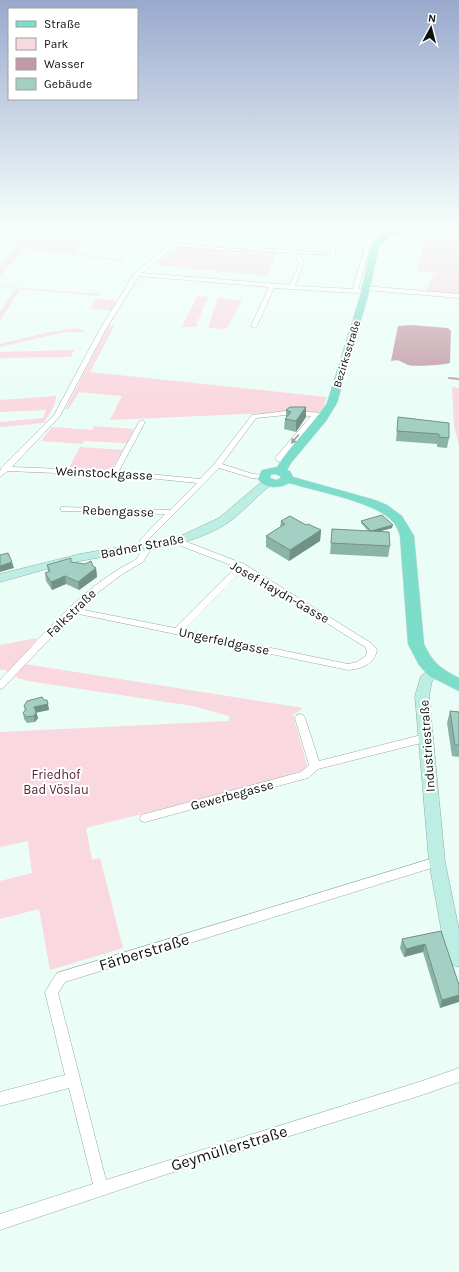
<svg xmlns="http://www.w3.org/2000/svg" width="459" height="1272" font-family="Karla,sans-serif">
<style>
.green{fill:#fad8e0}
.water{fill:#c299a4}
.lines{fill:none;stroke-linecap:round;stroke-linejoin:round}
.stream{stroke:#c299a4;stroke-width:2}
.street-casing{stroke:#98a9a4;stroke-width:1}
.secondary-casing{stroke:#98a9a4;stroke-width:1}
.primary-casing{stroke:#d8d9d9;stroke-width:1}
.street{fill:#fff;fill-rule:evenodd}
.secondary{fill:#bdeee4;fill-rule:evenodd}
.primary{fill:#7bddca;fill-rule:evenodd}
.wall{fill:#8cb3a8}
.shaded-wall{fill:#729288}
.building{fill:#a3d0c3;stroke:#729288}
.oneway{fill:#9ea09f}
.labels{text-anchor:middle;dominant-baseline:central;stroke-width:4;stroke-linejoin:round;paint-order:stroke}
.far-street-label{font-size:11px;fill:#0c1210;stroke:#fff}
.street-label{font-size:13px;fill:#0c1210;stroke:#fff}
.park-label{font-size:13px;fill:#541f31;stroke:#fff}
.near-street-label{font-size:16px;fill:#0c1210;stroke:#fff}
</style>
<rect width="100%" height="100%" fill="#ebfdf7"/>
<path class="green" d="M14,228L30,229L29,231L37,232L32,239C49,241 69,245 81,232L90,233L75,253L124,260L123,263L111,260L26,248L0,276V263L15,246L0,242V239L4,240Z
M440,230L459,231V295L426,292V290L435,271L433,273L417,271L426,240L438,241Z
M180,245L220,250L278,252L266,276L155,265Z
M0,286L100,294L99,296L20,289L0,321V312L16,288L0,287Z
M197,296L209,297L204,305L196,327H182Z
M218,298L242,301L226,329L208,328Z
M97,299L115,300L116,301L111,310L90,309Z
M115,325L90,372L327,397L321,412H288L110,420L122,396L79,392L68,410L66,408L108,326Z
M78,328L85,332H64L0,347V344L50,332Z
M74,350L71,357L0,358V352Z
M452,387L459,388V445L454,426Z
M56,396L55,404L44,423L0,427V422L43,418L46,410L0,412V400Z
M94,426L134,429L127,443L84,441L82,444L41,441L52,427L92,430Z
M80,447L123,450L112,468L106,470L69,468Z
M37,638L25,664L303,708L293,715L308,769L217,795L86,828L92,860L100,858L123,948L50,970L39,909L0,919V881L32,873L28,841L0,847V732L229,721V716L193,706L28,681L18,678L5,670H0V645Z"/>
<path class="water" d="M411,325L448,328L451,331L450,363C444,365 413,367 408,365C401,362 399,359 391,361L398,326Z"/>
<g class="lines">
<path class="stream" d="M449,378L459,379"/>
<defs>
<path id="street" d="M35,224H46L110,233L173,235L178,224H183L380,238H382V240H372L358,289H364L362,288L365,286L459,294V298L366,290L367,292L355,293L274,288L257,326L254,328L251,326L269,287L139,276L106,329L60,416L12,467L112,471L139,422L142,420L145,422L119,471L200,479L215,463L252,415L286,411L328,413V415L318,416L283,458L290,461L286,463L277,461L275,458L311,416L286,415L256,418L222,464L253,474L266,475V479L252,478L219,468L148,540L149,552L143,562L124,573L85,602L79,609L175,628L236,567L181,546L176,539L180,537H183L187,542L244,564L371,643L377,649C375,664 362,669 348,670L74,613L3,688L0,689V680C38,641 73,597 119,569C135,559 142,562 140,540L165,514L64,511H61V507L170,510L197,483L129,476L8,471L0,477V471L2,467L54,415L100,329L134,274L161,252L172,238L110,235L37,225ZM182,227L367,240L353,289L295,286L303,264L302,258L295,253L330,255L335,253L336,247H332L330,253L258,248L234,249L174,243L176,238L184,237L178,235ZM172,246L234,251L258,250L288,253L298,260L299,264L290,285L142,273L165,254ZM242,570L365,647L367,650L366,656L357,662L348,664L184,630Z
M339,224L375,226L395,231L393,232L375,228L341,225Z
M300,714L303,715L305,718L319,761L425,734L429,735L430,738L429,741L425,742L318,769L308,778L304,779L145,822L141,821L140,818L141,815L145,814L301,772L309,765L295,718L297,715Z
M437,857L441,859L443,862L441,865L65,982L58,993L106,1180L422,1081L459,1068V1082L422,1095L164,1175L0,1230V1214L93,1184L69,1088L0,1106V1092L65,1075L45,992L57,973Z"/>
<path id="secondary" d="M268,479L272,480L273,482L272,484C254,498 240,516 221,527C181,549 135,551 91,559C60,564 30,574 0,582V574L80,554L156,541L183,535L219,518L258,485Z
M435,667L440,669L442,672L432,681L429,696L445,862L459,930V967L453,965L443,939L429,862L415,696L421,676L430,669Z"/>
<path id="primary" d="M408,224H419L388,237L379,247L368,296L337,403L326,421L291,463L287,470L290,471L293,477L375,500L387,505L402,516L414,536L424,644C433,663 440,668 459,678V691L429,676L419,665L408,644L400,536C398,529 395,523 389,518C369,501 315,491 289,483C279,489 265,489 258,479L262,470L277,467C291,444 312,426 327,403L360,296L371,247L382,233ZM275,474L280,476L281,478L276,480L270,478L271,475Z"/>
</defs>
<use href="#street" class="street-casing"/>
<use href="#secondary" class="secondary-casing"/>
<use href="#primary" class="primary-casing"/>
<use href="#street" class="street"/>
<use href="#secondary" class="secondary"/>
<use href="#primary" class="primary"/>
</g>
<path class="wall" d="M306,407V417L296,432L284,429L285,419L286,418V410Z
M398,417L449,438L447,448L437,447V444L396,441Z
M281,521L306,525L321,530L320,541L289,561L266,547V536L280,527Z
M361,521L392,528L379,531L390,546L388,557L330,554L332,529L368,531L361,523Z
M71,562L93,566L96,568L97,577L79,590L66,584L52,590L46,581L45,573L48,572L47,565Z
M44,700H47L49,710L36,712L38,718L35,722L27,723L24,719L23,713L25,711L24,706Z
M450,711L459,712V757L452,756L447,723Z
M441,931L459,985L440,1008L423,952L404,957L400,948L402,939Z"/>
<path class="shaded-wall" d="M306,407V417L296,432V421Z
M393,525L392,528L371,534V531Z
M321,530L320,541L289,561L290,550Z
M12,562L14,568L0,572V566Z
M96,568L97,577L79,590L78,582Z
M65,576L66,584L52,590L51,582Z
M48,704L49,710L35,713L34,707Z
M36,712L38,718L35,722L34,716Z
M425,944L423,952L404,957L406,949Z
M459,995V1002L440,1008L442,1000Z"/>
<path class="building" d="M290,407H306L296,421L285,419L291,412L286,410Z
M398,417L449,423V438L439,437V434L397,431Z
M382,515L393,525L371,531L361,521Z
M290,516L306,525L308,524L321,530L290,550L266,536L285,524L281,521Z
M332,529L389,532L390,546L331,543Z
M8,553L12,562L0,566V555Z
M71,558V562L85,564L91,561L93,566L96,568L78,582L65,576L51,582L45,573L50,571L47,565Z
M42,697L44,700H47L48,704L34,707L36,712L34,716L26,717L23,713L26,709L24,706L27,701Z
M450,711L459,712V745H455Z
M441,931L459,985V995L442,1000L425,944L406,949L402,939Z"/>
<defs><path id="oneway-solid" d="M-6-.8H1V-3.2L6.5 0L1 3.2V.8H-6Z"/></defs>
<use class="oneway" href="#oneway-solid" transform="translate(295 439) rotate(130)"/>
<linearGradient id="sky" x2="0" y2="1"><stop stop-color="#99a9cd"/><stop offset="0.56" stop-color="#f6fefb"/><stop offset="1" stop-color="#f6fefb" stop-opacity="0"/></linearGradient>
<rect width="459" height="402" fill="url(#sky)"/>
<g class="labels">
<g class="far-street-label">
<text transform="translate(347 354) rotate(-73)">Bezirksstraße</text>
</g>
<g class="street-label">
<text transform="translate(104 473) rotate(3)">Weinstockgasse</text>
<text transform="translate(118 511) rotate(2)">Rebengasse</text>
<text transform="translate(142 546) rotate(-11)">Badner Straße</text>
<text transform="translate(280 592) rotate(30)">Josef Haydn-Gasse</text>
<text transform="translate(71 613) rotate(-44)">Falkstraße</text>
<text transform="translate(224 641) rotate(12)">Ungerfeldgasse</text>
<text transform="translate(427 746) rotate(-94)">Industriestraße</text>
<text transform="translate(232 795) rotate(-15)">Gewerbegasse</text>
</g>
<g class="park-label">
<text x="56" y="774">Friedhof<tspan x="56" dy="15">Bad Vöslau</tspan></text>
</g>
<g class="near-street-label">
<text transform="translate(144 952) rotate(-17)">Färberstraße</text>
<text transform="translate(229 1148) rotate(-17)">Geymüllerstraße</text>
</g>
</g>
<rect x="8" y="8" width="130" height="92" fill="#ffffff" stroke="#9ea09f"/>
<rect x="16" y="21" width="20" height="6" fill="#7bddca" stroke="#9ea09f"/>
<text x="44" y="28" font-size="12" fill="#0c1210">Straße</text>
<rect x="16" y="38" width="20" height="12" fill="#fad8e0" stroke="#9ea09f"/>
<text x="44" y="48" font-size="12" fill="#0c1210">Park</text>
<rect x="16" y="58" width="20" height="12" fill="#c299a4" stroke="#9ea09f"/>
<text x="44" y="68" font-size="12" fill="#0c1210">Wasser</text>
<rect x="16" y="78" width="20" height="12" fill="#a3d0c3" stroke="#9ea09f"/>
<text x="44" y="88" font-size="12" fill="#0c1210">Gebäude</text>
<g transform="translate(431 28) rotate(7)" stroke="#ffffff" stroke-width="3" paint-order="stroke">
<path d="M0-3L7 15L0 10L-7 15Z" fill="#0c1210"/>
<text y="-6" font-size="11" font-weight="bold" text-anchor="middle" fill="#0c1210">N</text>
</g>
</svg>
